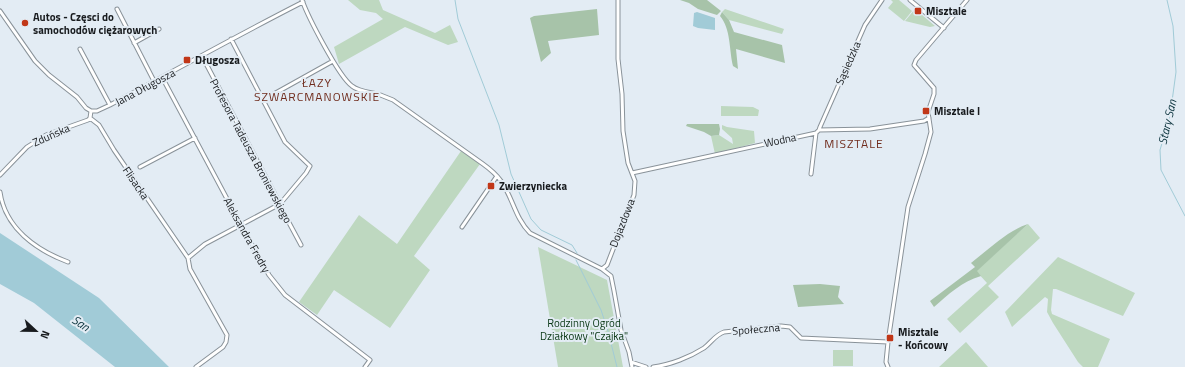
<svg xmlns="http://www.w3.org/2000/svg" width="1185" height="367" font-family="'Titillium Web',sans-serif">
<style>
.green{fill:#bed8c0}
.forest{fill:#a7c3a9}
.water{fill:#a1cbd7}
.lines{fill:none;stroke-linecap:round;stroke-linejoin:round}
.stream{stroke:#a1cbd7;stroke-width:1}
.minor-casing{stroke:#899299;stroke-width:5}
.minor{stroke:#fff;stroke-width:3}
.poi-dot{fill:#c13718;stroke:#e3ecf4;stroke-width:1.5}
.labels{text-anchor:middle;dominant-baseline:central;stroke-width:4;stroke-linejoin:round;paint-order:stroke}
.poi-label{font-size:11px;font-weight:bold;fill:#181b1e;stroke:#e3ecf4;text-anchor:start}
.street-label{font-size:11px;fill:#181b1e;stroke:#e3ecf4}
.park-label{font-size:11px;fill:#083613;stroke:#e3ecf4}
.neighbourhood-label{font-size:12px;letter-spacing:1px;fill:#702c1d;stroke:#e3ecf4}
.water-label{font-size:12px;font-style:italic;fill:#0b333d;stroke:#e3ecf4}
</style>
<rect width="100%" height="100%" fill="#e3ecf4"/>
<path class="green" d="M348,0H379L383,10L435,33L450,25L458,42L448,45L405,27L339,64L334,47L383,19L376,13L360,10Z
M891,0H899L912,11L904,21L888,8L893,2Z
M725,9L784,29L782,34L729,20L722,12Z
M915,9L935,26L930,27L905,21Z
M721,106L753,107L759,110L758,116H721Z
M722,125L727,127L754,131L755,143L715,154L711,136L719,135L733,144L732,138L722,129Z
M461,151L480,164L414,256L430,270L390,328L334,290L317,315L299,302L359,215L397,244Z
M1028,224L1040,238L988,286L999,297L960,333L947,319L987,283L976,271Z
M538,247L607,280L623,367H558Z
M1058,257L1135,293L1123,316L1056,289H1053L1051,310L1052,314L1110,339L1098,367H1083L1078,362L1053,323L1047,312L1048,299L1045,297L1012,327L1005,312Z
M966,342L988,367H939Z
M833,350H853V366H833Z"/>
<path class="forest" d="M680,0H707L721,11L717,15L698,9L689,3Z
M597,9L599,35L548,41L551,53L541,62L530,18L534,16Z
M722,12L729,20L734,32L782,45L785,63L736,49L738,69L733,66C729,49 731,29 720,16Z
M687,124H719L720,129L719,135L711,136L704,132L686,126Z
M1028,224L977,271L981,276C961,282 949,294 934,307L930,301L975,267L971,263C989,249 1007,231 1028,224Z
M820,284L840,286L838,297L844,304L798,307L793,285Z"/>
<path class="water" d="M697,12L715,18V30L698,28L693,26L694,13Z
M0,233L99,298L169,367H115L34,303L0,284Z"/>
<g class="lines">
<path class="stream" d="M455,0L458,19L499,125L511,174L531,219L541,230L572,245L577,253
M1167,0L1173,26L1176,72L1170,116L1160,150L1161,170L1185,216
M576,260L601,310L608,331L617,367"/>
<defs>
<path id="minor" d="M302,0C308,17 339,77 352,86C359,92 370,92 378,94C383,96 388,98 393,100L483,164C490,169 496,174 501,181C513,198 515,218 530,233L602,269
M618,0V59L622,94L623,131L628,163L635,181L634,195L607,265L602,269L611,276L614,291L621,330L629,352L632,367
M910,0L944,28
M117,9L154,81
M0,11L35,61L49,75L77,97L86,108L91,111
M134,43L159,29
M80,49L110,105
M202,56L280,204V206L301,245
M162,77L241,225L269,275L285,295L370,360L365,367
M263,100L333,61
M91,111L90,118L99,125L114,150L188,258L190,269L227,335L226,342L223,347L196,367
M91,111H97L110,105C174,71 238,35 303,2
M819,130L820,127L865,25L882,0
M140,167L195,138
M632,173L816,133L819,130L870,129L924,121L929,118
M811,174L816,133
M0,175L27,147L46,135L88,120L90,118
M0,192C5,228 36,250 68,262
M462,227L497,176
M188,258L205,244L280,204L306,173L310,166L285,142L231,39
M631,362L646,367
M653,367C670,365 690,357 704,348C711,343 715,335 724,332L781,326L790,327L801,338L888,342
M888,367L886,362L888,342L908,207L925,154L931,132L928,112L934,94V88L914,65L916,60L967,0"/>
</defs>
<use href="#minor" class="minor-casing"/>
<use href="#minor" class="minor"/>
</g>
<g class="poi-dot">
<rect x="914" y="7" width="8" height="8" rx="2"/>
<circle cx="25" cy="23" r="4"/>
<rect x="183" y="56" width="8" height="8" rx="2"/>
<rect x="922" y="107" width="8" height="8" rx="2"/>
<rect x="487" y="182" width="8" height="8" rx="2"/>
<rect x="886" y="334" width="8" height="8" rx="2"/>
</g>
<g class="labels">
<g class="poi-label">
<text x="926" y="11">Misztale</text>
<text x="33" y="17">Autos - Częsci do<tspan x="33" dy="13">samochodów ciężarowych</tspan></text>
<text x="195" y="60">Długosza</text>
<text x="934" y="111">Misztale I</text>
<text x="499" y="186">Zwierzyniecka</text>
<text x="898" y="332">Misztale<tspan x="898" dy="13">- Końcowy</tspan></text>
</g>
<g class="street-label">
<text transform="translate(848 63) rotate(-66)">Sąsiedzka</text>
<text transform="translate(145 87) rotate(-28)">Jana Długosza</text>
<text transform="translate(51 135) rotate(-24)">Zduńska</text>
<text transform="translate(780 140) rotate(-12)">Wodna</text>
<text transform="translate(251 151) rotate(62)">Profesora Tadeusza Broniewskiego</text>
<text transform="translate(136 183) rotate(56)">Flisacka</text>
<text transform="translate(622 223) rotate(-69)">Dojazdowa</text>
<text transform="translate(247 235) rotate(61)">Aleksandra Fredry</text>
<text transform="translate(756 329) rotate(-5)">Społeczna</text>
</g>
<g class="park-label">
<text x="584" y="323">Rodzinny Ogród<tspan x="584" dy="13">Działkowy "Czajka"</tspan></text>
</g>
<g class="neighbourhood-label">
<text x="317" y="82">ŁAZY<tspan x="317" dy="14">SZWARCMANOWSKIE</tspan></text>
<text x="854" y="143">MISZTALE</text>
</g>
<g class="water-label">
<text transform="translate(1167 122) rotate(-77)">Stary San</text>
<text transform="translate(81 323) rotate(33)">San</text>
</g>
</g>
<g transform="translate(36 331) rotate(112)" stroke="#e3ecf4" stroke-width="3" paint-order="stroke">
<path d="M0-3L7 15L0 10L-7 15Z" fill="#181b1e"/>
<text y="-6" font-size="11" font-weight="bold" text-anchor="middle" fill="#181b1e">N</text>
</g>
</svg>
